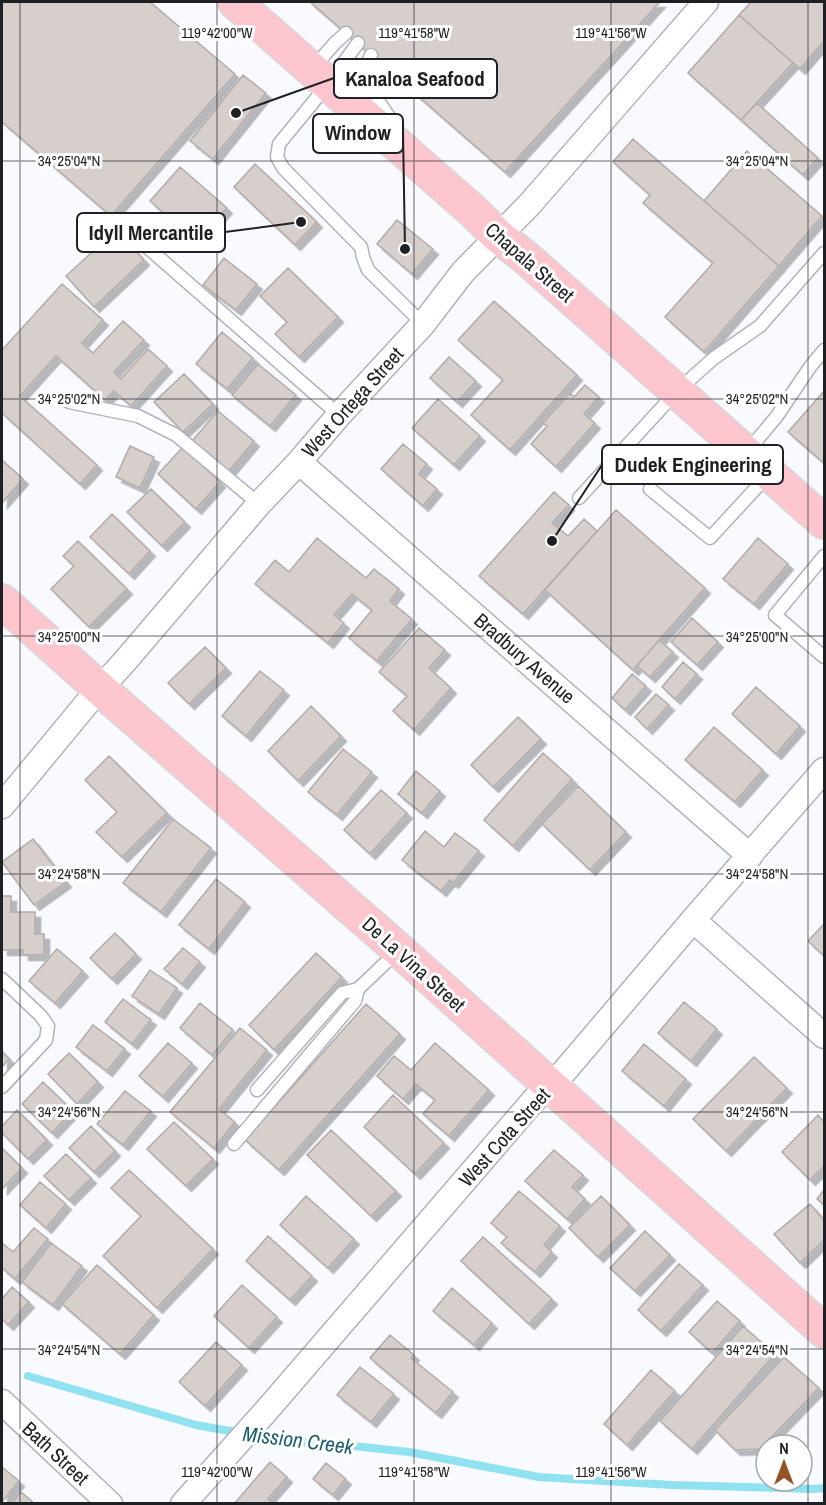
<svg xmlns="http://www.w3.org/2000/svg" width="826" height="1505" font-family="'Archivo Narrow',sans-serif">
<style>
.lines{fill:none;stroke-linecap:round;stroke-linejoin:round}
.stream{stroke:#91e2f1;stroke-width:8}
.building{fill:#d6cfcb;stroke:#b2aba7;stroke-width:1.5;filter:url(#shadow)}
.service-casing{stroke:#b1b3ba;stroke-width:15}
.minor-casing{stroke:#b1b3ba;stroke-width:27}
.primary-casing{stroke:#d7d7d7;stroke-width:36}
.service{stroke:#fff;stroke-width:12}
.minor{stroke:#fff;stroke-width:24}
.primary{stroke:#fdc6ce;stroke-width:33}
.ticks{fill:none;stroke:#1f2023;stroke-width:1.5;stroke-opacity:0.45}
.labels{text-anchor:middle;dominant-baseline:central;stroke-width:6;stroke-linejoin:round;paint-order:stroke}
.street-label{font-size:20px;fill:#1f2023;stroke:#fff}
.water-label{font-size:21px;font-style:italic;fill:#1b5e69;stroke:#fff}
.ticks-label{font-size:15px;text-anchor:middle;fill:#1f2023;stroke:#fff;stroke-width:6;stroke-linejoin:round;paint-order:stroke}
.leader{fill:none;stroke:#1f2023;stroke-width:2}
.callout-dot{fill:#1f2023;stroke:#fff;stroke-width:2}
.callout{fill:#fff;stroke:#1f2023;stroke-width:2}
.callout-label{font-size:21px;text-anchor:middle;font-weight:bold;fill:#1f2023}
</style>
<defs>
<filter id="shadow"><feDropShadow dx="5.5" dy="5.5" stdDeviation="0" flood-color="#0004"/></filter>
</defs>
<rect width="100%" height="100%" fill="#f8faff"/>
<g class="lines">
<path class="stream" d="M28,1376L196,1425L286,1441L335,1444L409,1452L539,1477L672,1485L813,1489L824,1488"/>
</g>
<path class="building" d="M2,2H150L235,74L111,216L2,122Z
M310,2H660L505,172Z
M751,2H824V41L800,69L739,15Z
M739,15L793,63L741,120L688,73Z
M243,75L266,93L213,159L190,141Z
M757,103L818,158L803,175L741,120Z
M633,139L779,266L704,352L665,317L713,263L643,203L650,195L613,162Z
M747,151L822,216L779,266L704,201Z
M255,164L317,222L295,245L234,187Z
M180,167L227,208L196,242L150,201Z
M397,220L433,249L412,274L377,244Z
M116,230L144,260L94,307L66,276Z
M224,258L257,284L236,310L203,285Z
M288,268L338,317L299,357L275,334L287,322L260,296Z
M62,284L103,320L82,343L93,353L123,321L144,340L114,372L121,379L148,349L167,366L131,406L114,391L105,400L56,356L20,396L97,465L80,484L2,413V350Z
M494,301L577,375L510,450L471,415L503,380L458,340Z
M222,332L253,358L227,389L196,364Z
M449,357L476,381L457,402L430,378Z
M258,364L296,395L270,426L232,395Z
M184,374L213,404L183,432L154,402Z
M585,385L599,397L584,414L595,423L556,467L531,444L547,426L543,423L570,393L574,397Z
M824,391V463L788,432Z
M438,399L480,436L454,465L412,428Z
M218,411L254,441L229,471L192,441Z
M403,444L427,464L419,474L437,489L423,506L381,469Z
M130,446L154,457L140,488L116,477Z
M183,447L220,482L196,509L158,474Z
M2,460L23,479L2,503Z
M151,489L185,522L162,546L127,512Z
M554,492L569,505L552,523L568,536L584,519L597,531L523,614L479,576Z
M616,510L705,588L633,670L545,590Z
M112,514L150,551L129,574L90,537Z
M317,538L366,578L374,569L399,589L390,601L412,619L377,661L349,638L372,610L352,594L334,615L344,623L328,643L255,584L275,560L289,572Z
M758,538L788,564L754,604L723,579Z
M78,541L127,589L89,627L51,589L74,566L63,556Z
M692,618L718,642L697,665L671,642Z
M419,628L445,650L429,668L451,688L414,730L393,711L407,696L379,672Z
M659,640L673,652L650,677L637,666Z
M205,647L226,668L189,704L168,683Z
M683,662L697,674L675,699L662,687Z
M260,671L284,690L246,736L222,716Z
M632,674L646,686L625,710L612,698Z
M756,687L800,726L776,754L732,714Z
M656,694L669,705L647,729L635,717Z
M311,706L341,736L298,781L268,751Z
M518,717L541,739L493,787L471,765Z
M714,727L763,770L735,802L685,760Z
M343,749L372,772L337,815L308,792Z
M543,753L572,779L513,846L484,820Z
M109,756L167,813L122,857L96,832L117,812L85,780Z
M416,771L440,791L422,813L398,794Z
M578,786L626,832L590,870L542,824Z
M381,790L407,813L370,854L344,830Z
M173,819L211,848L161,912L123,883Z
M425,831L444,847L455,833L479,851L453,883L450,880L441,891L402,860Z
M33,839L66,882L34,905L2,862Z
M216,879L245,902L209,949L179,925Z
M2,896H11V912H35V934H44V955H23V950H2Z
M824,924V956L808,941Z
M115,933L136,954L112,979L90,958Z
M183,948L200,962L182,984L164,969Z
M57,949L83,971L55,1003L29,981Z
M316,953L342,977L274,1050L249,1025Z
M150,970L177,988L159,1014L132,996Z
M123,999L151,1020L132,1044L105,1022Z
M684,1002L717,1029L691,1061L658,1033Z
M200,1003L233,1030L212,1055L180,1028Z
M366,1004L400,1034L279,1170L245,1140Z
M93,1025L125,1049L107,1071L76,1047Z
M240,1028L267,1050L219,1109L235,1122L214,1148L170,1112Z
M168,1043L192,1063L163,1097L139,1076Z
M435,1043L489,1090L449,1136L423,1114L435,1100L416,1084L403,1099L377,1076L394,1056L411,1070Z
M644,1044L686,1079L664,1106L622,1071Z
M2,1051L9,1059L2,1067Z
M69,1053L98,1082L77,1104L48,1074Z
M754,1057L787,1088L726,1151L693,1119Z
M43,1082L73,1111L52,1133L22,1104Z
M125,1091L151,1111L123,1145L97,1124Z
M393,1095L444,1143L415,1174L364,1127Z
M17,1110L47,1140L28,1159L2,1133V1126Z
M818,1115L824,1122V1166L810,1180L782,1152Z
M174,1122L213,1159L186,1186L147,1149Z
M91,1126L115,1151L94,1172L69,1148Z
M331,1130L396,1191L371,1216L307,1155Z
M2,1148L22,1168L2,1189Z
M554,1150L583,1175L572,1187L585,1199L567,1219L525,1181Z
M66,1154L91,1178L69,1200L44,1176Z
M129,1170L213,1249L157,1308L103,1256L141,1216L111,1188Z
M40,1182L66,1204L46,1228L20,1205Z
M824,1190V1205L817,1199Z
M519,1191L560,1226L544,1245L552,1252L535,1272L501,1243L507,1237L491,1223Z
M306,1196L354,1239L328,1268L280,1225Z
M601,1196L630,1225L598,1257L569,1228Z
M810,1204L824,1220V1240L800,1263L774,1234Z
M34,1228L48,1239L15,1279L2,1268V1243L13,1252Z
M645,1231L670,1255L635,1291L610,1268Z
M268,1236L312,1276L290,1300L246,1261Z
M483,1237L552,1299L529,1324L461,1261Z
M51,1243L82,1266L53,1305L22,1282Z
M679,1264L703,1285L661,1331L638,1310Z
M97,1265L154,1315L120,1354L62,1304Z
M242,1285L277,1317L249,1348L214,1316Z
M12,1287L29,1302L8,1325L2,1319V1299Z
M452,1288L492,1323L474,1345L433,1311Z
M717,1301L740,1321L712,1353L689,1332Z
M743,1326L775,1354L692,1449L660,1421Z
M390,1335L414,1355L411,1358L453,1392L436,1413L370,1358Z
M216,1342L242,1365L205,1406L179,1382Z
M784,1357L819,1388L760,1449L735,1450L715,1430Z
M360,1367L394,1394L371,1422L337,1395Z
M651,1370L675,1391L627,1445L604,1424Z
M270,1462L287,1477L268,1499L273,1504H234Z
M326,1463L346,1479L333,1495L313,1479Z
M2,1467L19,1481L2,1502Z
M21,1492L35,1504H11Z"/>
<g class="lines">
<defs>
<path id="service" d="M358,43L328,84L279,144L277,157L283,168L361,247L363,257L368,270L423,324
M371,55L361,76L396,127
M312,69L335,43L346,33
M139,240L339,415
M69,402L138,416L176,435L259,504
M747,452L777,416L810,367L824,350
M650,489L710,538L769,474
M579,498L677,391L714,358L760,326L824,253
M824,556L775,615L824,657
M2,979L41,1016L48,1026L46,1040L2,1087
M257,1090L342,993L358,989L398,951
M234,1144L355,1001L358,989"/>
<path id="minor" d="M299,462L750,856
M2,806L88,702L126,660L259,504L299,462L339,415L423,324L463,272L529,205L706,2
M693,920L824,1036
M2,1402L110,1504
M183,1504L267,1410L534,1100L563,1073L693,920L824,770"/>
<path id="primary" d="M235,2L474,212L498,236L524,256L824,522
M2,601L99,688L399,950L824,1331"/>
</defs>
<use href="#service" class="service-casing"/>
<use href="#minor" class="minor-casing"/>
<use href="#primary" class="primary-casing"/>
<use href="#service" class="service"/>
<use href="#minor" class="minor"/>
<use href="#primary" class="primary"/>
</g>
<path class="ticks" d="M20,2V1504M217,2V1504M414,2V1504M611,2V1504M808,2V1504M2,161H824M2,399H824M2,636H824M2,874H824M2,1112H824M2,1349H824"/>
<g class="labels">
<g class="street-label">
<text transform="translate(530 262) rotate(41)">Chapala Street</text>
<text transform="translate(352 402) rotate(-48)">West Ortega Street</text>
<text transform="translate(525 658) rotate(41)">Bradbury Avenue</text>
<text transform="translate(414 964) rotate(42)">De La Vina Street</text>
<text transform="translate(504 1137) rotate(-48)">West Cota Street</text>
<text transform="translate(56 1453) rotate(43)">Bath Street</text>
</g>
<g class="water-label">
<text transform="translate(298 1440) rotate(7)">Mission Creek</text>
</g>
</g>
<g class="ticks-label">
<text x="217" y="38">119°42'00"W</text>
<text x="414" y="38">119°41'58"W</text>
<text x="611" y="38">119°41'56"W</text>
<text x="69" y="166">34°25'04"N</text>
<text x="757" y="166">34°25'04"N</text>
<text x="69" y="404">34°25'02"N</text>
<text x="757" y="404">34°25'02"N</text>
<text x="69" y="642">34°25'00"N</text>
<text x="757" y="642">34°25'00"N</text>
<text x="69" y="879">34°24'58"N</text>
<text x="757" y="879">34°24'58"N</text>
<text x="69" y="1117">34°24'56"N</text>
<text x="757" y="1117">34°24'56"N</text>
<text x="69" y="1355">34°24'54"N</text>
<text x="757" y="1355">34°24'54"N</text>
<text x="217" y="1477">119°42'00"W</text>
<text x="414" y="1477">119°41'58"W</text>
<text x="611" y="1477">119°41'56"W</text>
</g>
<path class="leader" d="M236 113L334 78M405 249L403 133M301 222L225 232M552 541L602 465"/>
<g class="callout-dot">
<circle cx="236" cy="113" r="6"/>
<circle cx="405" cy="249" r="6"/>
<circle cx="301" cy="222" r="6"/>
<circle cx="552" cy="541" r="6"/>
</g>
<g class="callout">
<rect x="334" y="59" width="163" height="39" rx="6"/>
<rect x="313" y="114" width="90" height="39" rx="6"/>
<rect x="77" y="213" width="148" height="39" rx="6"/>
<rect x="602" y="445" width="181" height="39" rx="6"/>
</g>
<g class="callout-label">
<text x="415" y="86">Kanaloa Seafood</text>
<text x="358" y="140">Window</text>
<text x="151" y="240">Idyll Mercantile</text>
<text x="693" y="472">Dudek Engineering</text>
</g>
<rect width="826" height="1505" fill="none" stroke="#1f2023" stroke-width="6"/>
<g transform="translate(784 1463)"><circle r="28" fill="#ffffff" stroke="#a5a6a7" stroke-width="1.5"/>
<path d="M0-4.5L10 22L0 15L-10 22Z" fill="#975228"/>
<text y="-9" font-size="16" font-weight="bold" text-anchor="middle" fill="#1f2023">N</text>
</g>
</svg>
